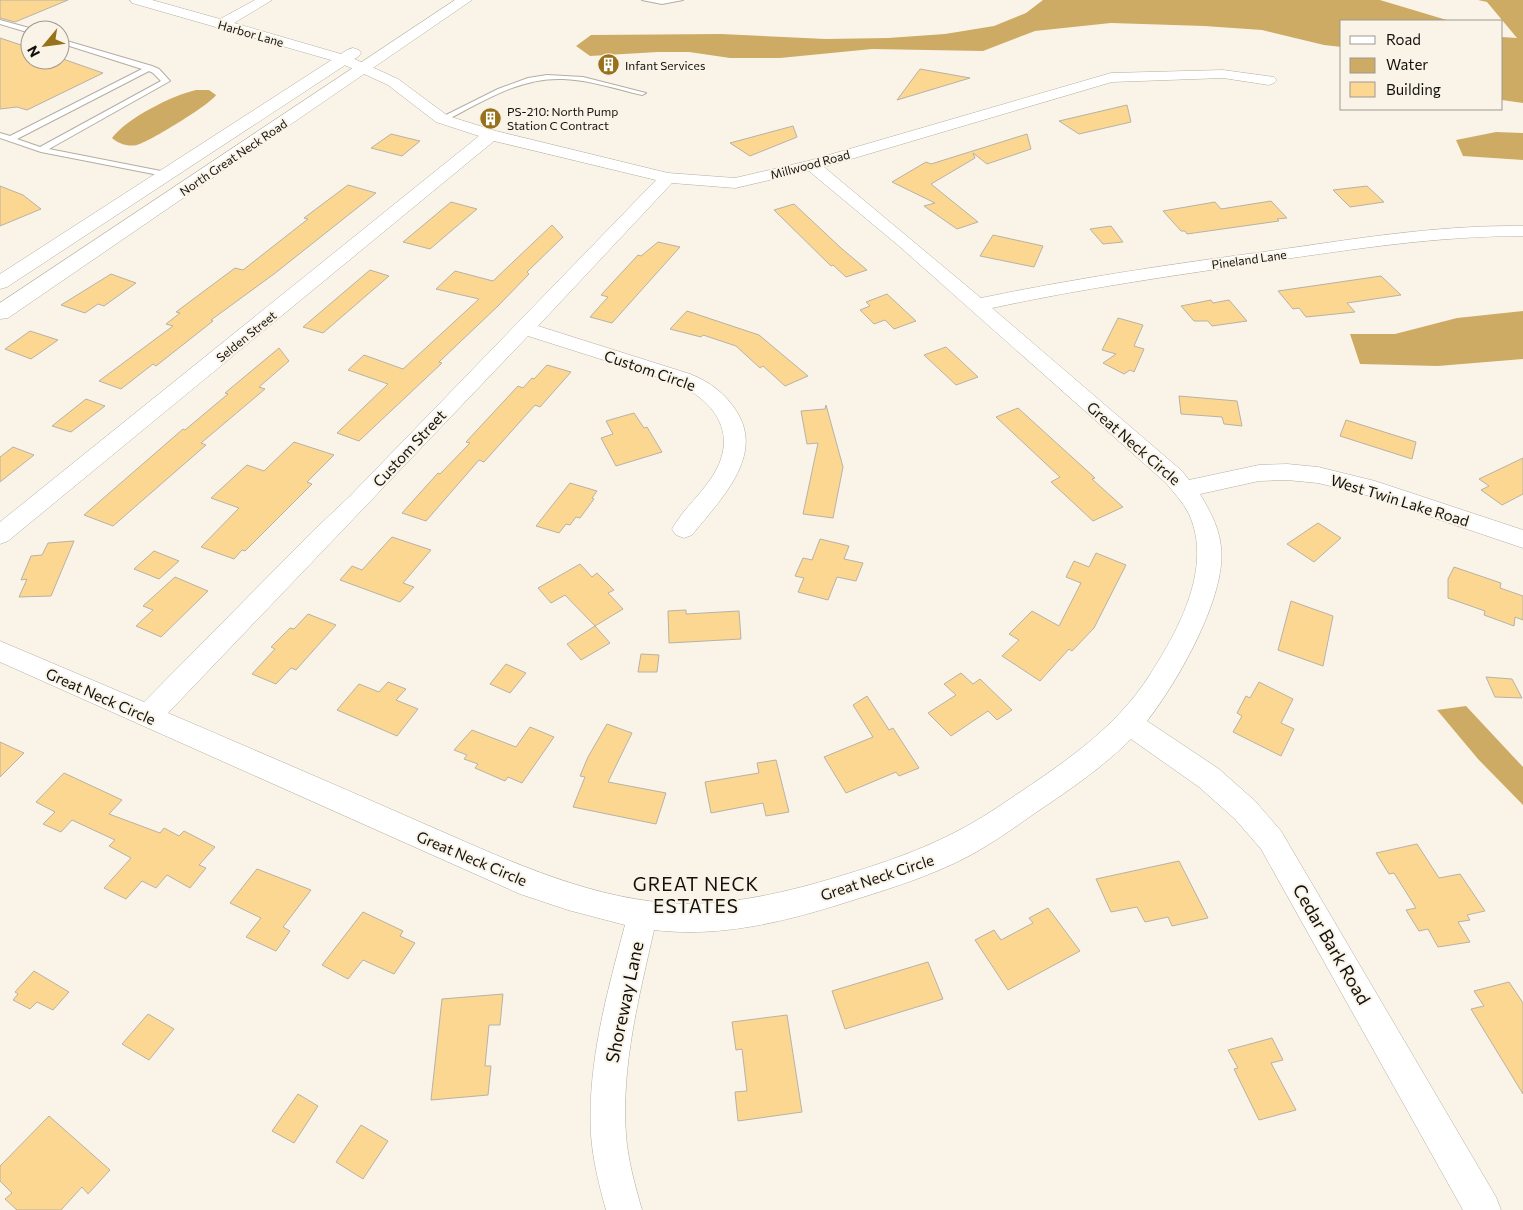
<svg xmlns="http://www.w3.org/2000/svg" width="1523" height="1210" font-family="Commissioner,sans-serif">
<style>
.water{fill:#ceab65}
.building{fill:#fcd791;stroke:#b8b2a6}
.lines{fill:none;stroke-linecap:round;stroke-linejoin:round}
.lane-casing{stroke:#b4aea2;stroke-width:2}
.street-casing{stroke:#b4aea2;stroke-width:1}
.primary-casing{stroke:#b4aea2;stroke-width:1}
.lane{fill:#fff;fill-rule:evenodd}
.street{fill:#fff;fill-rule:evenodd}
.primary{fill:#fff;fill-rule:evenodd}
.labels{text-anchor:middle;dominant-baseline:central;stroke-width:4;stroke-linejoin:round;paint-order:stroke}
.far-street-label{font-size:12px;fill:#13110d;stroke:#faf4e8}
.far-poi-label{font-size:12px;fill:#13110d;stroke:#faf4e8;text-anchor:start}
.street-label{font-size:15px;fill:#13110d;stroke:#faf4e8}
.near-street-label{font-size:18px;fill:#13110d;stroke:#faf4e8}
.near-neighbourhood-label{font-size:19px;letter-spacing:1px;fill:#13110d;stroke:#faf4e8}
</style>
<rect width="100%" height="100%" fill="#faf4e8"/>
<path class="water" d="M1043,0H1380L1450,21H1342V47L1324,45L1262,30L1204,26L1111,23L1035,31L983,51L872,49L780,58H730L689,52H658L590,56L576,46L591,35L721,34L826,39L888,38L945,34L994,26L1026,13Z
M1478,0H1523V103L1502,100V37L1517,38L1487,2Z
M196,90H209L216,95C211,104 149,142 137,145C128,147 119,144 112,138C127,118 173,95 196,90Z
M1496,132L1523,133V160L1463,156L1456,140Z
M1523,311V359L1438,366L1360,364L1350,334H1395L1457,318Z
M1466,706L1523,767V805L1478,759L1437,710Z"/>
<path class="building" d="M0,0H68L15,22L0,18Z
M0,38L30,48V60H60V58L103,73L27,110L17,107L0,109Z
M920,69L970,78L897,100Z
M1127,105L1131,122L1079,134L1059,121Z
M793,126L797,137L750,156L730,143Z
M391,134L420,141L402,156L371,148Z
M1027,134L1031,149L987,164L973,153L975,158L931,184L978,222L957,229L924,206L935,203L892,182L926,162L931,164Z
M348,185L376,193L274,274L211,320L213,321L156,366L153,364L121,389L99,381L173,326L166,324L180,313L176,312L235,268L243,270L308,219L304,218Z
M0,186L23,195L41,209L0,226Z
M1367,186L1384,202L1350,207L1333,190Z
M1271,201L1287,218L1277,219L1279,221L1187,234L1185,231H1181L1163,211L1215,202L1221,209Z
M451,202L477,209L430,249L403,242Z
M794,204L841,248L867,270L846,277L833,265L831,266L774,210Z
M552,225L563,237L527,272L529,274L498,306L439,362L442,363L359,441L337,433L388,384L348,370L364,355L403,369L479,299L436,289L455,271L493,281Z
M1111,226L1123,242L1103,244L1090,229Z
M993,235L1043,246L1034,267L980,256Z
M658,242L680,247L612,323L590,317L608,297L601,295L638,255L641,256Z
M370,270L389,276L323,333L303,327Z
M111,274L136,283L104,306L98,304L85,313L61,305Z
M1381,276L1401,295L1347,303L1355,312L1306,317L1299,308L1293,309L1278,291Z
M887,294L916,321L894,329L885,320L874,324L860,310L870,306L866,302Z
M1211,300L1213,303L1229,300L1247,321L1212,326L1208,321H1194L1181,306Z
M687,311L759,335L808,376L785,386L763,366L760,368L736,346L703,335L701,337L670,329Z
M1118,318L1143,325L1134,346L1144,349L1134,372L1130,370L1124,374L1103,363L1116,354L1102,350Z
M30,331L58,340L31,359L5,349Z
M946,347L978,377L956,385L924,355Z
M279,348L289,361L259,387L265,389L201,443L206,445L113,526L84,515L183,429L185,430L228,394L225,393Z
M547,365L571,372L540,407L535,405L484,462L479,460L426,521L402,513L438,473L440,474L470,443L466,442L518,386L523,388L532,378L534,379Z
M1179,396L1237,401L1242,426L1224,424L1222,417L1181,414Z
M86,399L105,406L71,432L52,426Z
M826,405L843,467L833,518L803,514L818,443L807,444L801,411L825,409Z
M1018,408L1095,478L1092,479L1123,507L1093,521L1051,482L1060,477L996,417Z
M634,413L644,428L647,427L662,452L616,466L601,438L613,434L606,421Z
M1346,420L1416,442L1412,459L1340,436Z
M294,442L334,455L307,482L312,484L245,551L242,550L234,559L201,547L239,508L211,498L247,465L264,471Z
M13,447L34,455L0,482V457Z
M1523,458V494L1502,505L1481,490L1489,486L1479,479Z
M570,483L597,491L592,498L594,499L580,518L576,517L570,525L566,524L559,533L536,526Z
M1318,523L1341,538L1314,562L1287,544Z
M392,537L431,550L403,583L414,587L400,602L340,580L352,566L362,570Z
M820,539L849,546L844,559L863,563L856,581L837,577L828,600L798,592L804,578L795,576L803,558L812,560Z
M74,541L51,596L19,597L27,579L21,580L31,556L42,555L48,543Z
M154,551L179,561L159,579L134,569Z
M1096,553L1126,565L1094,628L1072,651L1069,649L1040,681L1002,656L1019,640L1009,634L1032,611L1059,626L1081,583L1066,577L1074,561L1089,567Z
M580,564L592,577L597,573L614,590L608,593L623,609L595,626L565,595L551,603L538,588Z
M1454,567L1501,583L1500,588L1523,596V620L1515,617L1514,626L1484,615L1485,611L1448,598V579Z
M175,577L208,591L161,637L136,626L153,610L143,606Z
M1291,601L1333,616L1323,666L1278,650Z
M686,610V614L739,611L741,639L669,643L668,611Z
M308,614L336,625L296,670L291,668L276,684L252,674L275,649L271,647L290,628L294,629Z
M595,626L610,643L581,660L567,644Z
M641,654L659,655L657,672H638Z
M506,664L526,673L510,693L490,684Z
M961,673L973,684L980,679L1012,710L997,720L988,711L951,736L928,713L956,695L944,684Z
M1486,677L1512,679L1522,698L1495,697Z
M388,682L406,689L396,700L418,709L397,736L337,710L359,684L379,692Z
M1259,682L1293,699L1281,723L1294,729L1281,756L1233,732L1242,716L1237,713L1246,696L1250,698Z
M867,696L889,730L893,728L919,768L899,776L896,772L846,793L824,757L873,737L853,705Z
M607,724L632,733L608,782L666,793L656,824L573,807L585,777L580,776L588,757Z
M530,727L554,737L522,783L508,777L505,781L475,768L478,764L464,759L467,755L454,750L472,730L516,747Z
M0,742L24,753L0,777Z
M776,760L789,812L766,816L763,803L711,813L705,782L759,773L757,763Z
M64,773L122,800L109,814L160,833L164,828L179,836L184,831L215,847L199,865L206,868L190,888L167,875L156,888L142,881L126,899L104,888L131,858L109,846L115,840L72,820L61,832L43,824L55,812L36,802Z
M1417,844L1439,878L1460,874L1485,911L1467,915L1470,920L1458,922L1470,942L1438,947L1428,929L1419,931L1406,910L1416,908L1394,873L1389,874L1376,853Z
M1179,861L1208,918L1172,926L1168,917L1145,922L1137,907L1111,912L1096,879Z
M257,869L311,890L283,927L290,931L276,951L246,937L261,918L230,903Z
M1048,908L1080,951L1008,990L975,940L994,930L1001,940L1033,923L1029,918Z
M363,912L403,931L400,936L415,943L394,974L363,960L348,979L322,965Z
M928,962L943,999L845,1029L832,991Z
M34,971L69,992L53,1010L37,1002L30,1009L13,1000L18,994L15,992Z
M1509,982L1523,1003V1094L1471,1009L1484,1006L1474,991Z
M503,994L500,1025H489L485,1066H491L488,1095L431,1100L442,999Z
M148,1014L174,1029L149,1060L122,1044Z
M787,1015L802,1112L738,1121L735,1092L747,1091L742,1049L736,1050L732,1022Z
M1272,1038L1283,1060L1271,1063L1296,1110L1259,1120L1234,1069L1238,1068L1228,1050Z
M298,1094L318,1106L294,1143L272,1131Z
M49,1116L110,1170L88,1194L82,1187L61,1210H17L5,1199L12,1193L0,1181V1166Z
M361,1125L388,1141L363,1179L336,1162Z"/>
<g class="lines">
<defs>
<path id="lane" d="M642,0H683L662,4Z
M0,20L33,29V30H30V33L0,24Z
M60,39L152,66L159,69L170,81L49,149L166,172L170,175L169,177L41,152L0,138V133L10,136L142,69L60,43ZM149,71L153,73L161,81L40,147L17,139Z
M547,75L583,77L646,93L642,95C616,89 590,80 563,79C520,77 482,102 445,121L438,119L498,89L528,78Z"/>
<path id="street" d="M130,0H152L220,19L255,0H272L234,23L348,56L398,79L448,116L496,131L668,173L735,178L808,161L1111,73L1223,70L1274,77L1277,80L1274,83L1269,85L1223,78L1112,82L824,167L981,298C1077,278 1173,264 1270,251C1354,239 1437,225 1523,226V236C1438,236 1355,249 1271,261C1178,275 1084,288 992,308L1182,471L1189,480L1259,465L1287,464L1318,467L1375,481L1523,530V548L1363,494L1318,483L1287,480L1259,481L1200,494C1210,511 1219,527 1221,547C1227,596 1177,683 1147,721L1219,769L1255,801L1281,831L1496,1197L1501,1210H1463L1261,849L1235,819L1199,787L1131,739C1103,767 1071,789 1038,811C1011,830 985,849 955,863C919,880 882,891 844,903C784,922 719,938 654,930C639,997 621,1066 626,1135C628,1161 635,1185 642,1210H606C599,1185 593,1161 591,1135C587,1064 607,993 625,925L568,910L520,894L0,662V641L144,702L313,531L350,496L656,180L494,141L8,541L0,544V522L479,136L436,122L388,85L338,62L132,3ZM809,171L899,246L1166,483C1174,493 1183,502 1189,514C1213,567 1179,629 1151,673C1114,732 1057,767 1001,805C951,839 903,857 847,874C789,892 728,907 667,903C580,896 499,856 420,822C336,785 252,749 168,713L528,336L676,383C718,403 740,437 710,480C698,497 682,511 672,529L676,535L684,538L692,535C719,501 765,457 737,412C725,393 710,382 690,374L538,326L672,183L735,188Z"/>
<path id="primary" d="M455,0H472L8,318L0,319V303Z
M353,48L359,50L361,53L359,56L7,287L0,289V274L347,50Z"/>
</defs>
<use href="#lane" class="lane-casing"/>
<use href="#street" class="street-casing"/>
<use href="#primary" class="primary-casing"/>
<use href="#lane" class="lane"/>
<use href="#street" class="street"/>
<use href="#primary" class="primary"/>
</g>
<defs>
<symbol id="building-disc" viewBox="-11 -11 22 22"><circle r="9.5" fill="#97711b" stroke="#faf4e8"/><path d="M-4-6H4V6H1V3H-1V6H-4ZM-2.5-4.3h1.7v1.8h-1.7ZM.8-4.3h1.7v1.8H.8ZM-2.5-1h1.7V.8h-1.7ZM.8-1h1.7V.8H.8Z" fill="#fff"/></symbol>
</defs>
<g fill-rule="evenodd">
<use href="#building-disc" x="596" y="52" width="25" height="25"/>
<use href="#building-disc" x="478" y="106" width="25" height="25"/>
</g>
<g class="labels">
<g class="far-street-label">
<text transform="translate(251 33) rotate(16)">Harbor Lane</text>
<text transform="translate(233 157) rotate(-34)">North Great Neck Road</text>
<text transform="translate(810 164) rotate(-15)">Millwood Road</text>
<text transform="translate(1249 259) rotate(-8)">Pineland Lane</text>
<text transform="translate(246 336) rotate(-39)">Selden Street</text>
</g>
<g class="far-poi-label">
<text x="625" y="65">Infant Services</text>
<text x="507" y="111">PS-210: North Pump<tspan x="507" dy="14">Station C Contract</tspan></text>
</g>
<g class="street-label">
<text transform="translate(650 370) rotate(19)">Custom Circle</text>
<text transform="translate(1134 443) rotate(41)">Great Neck Circle</text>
<text transform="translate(409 448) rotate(-47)">Custom Street</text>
<text transform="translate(1400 500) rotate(17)">West Twin Lake Road</text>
<text transform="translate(101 696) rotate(24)">Great Neck Circle</text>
<text transform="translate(472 858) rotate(23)">Great Neck Circle</text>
<text transform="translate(877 877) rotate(-18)">Great Neck Circle</text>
</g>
<g class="near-street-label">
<text transform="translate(1332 944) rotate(60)">Cedar Bark Road</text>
<text transform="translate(624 1002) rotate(-78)">Shoreway Lane</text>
</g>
<g class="near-neighbourhood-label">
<text x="696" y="883">GREAT NECK<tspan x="696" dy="22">ESTATES</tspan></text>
</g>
</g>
<rect x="1340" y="20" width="162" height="90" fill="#faf4e8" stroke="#9e9990"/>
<rect x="1350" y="36" width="25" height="8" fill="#ffffff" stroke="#9e9990"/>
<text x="1386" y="45" font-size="15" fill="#13110d">Road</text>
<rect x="1350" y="58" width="25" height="15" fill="#ceab65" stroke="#9e9990"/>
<text x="1386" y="70" font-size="15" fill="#13110d">Water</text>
<rect x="1350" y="82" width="25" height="15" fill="#fcd791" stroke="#9e9990"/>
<text x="1386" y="95" font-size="15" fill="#13110d">Building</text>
<g transform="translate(45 45) rotate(241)"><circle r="24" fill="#faf4e8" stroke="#9e9990"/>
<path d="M0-4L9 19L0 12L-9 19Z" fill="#97711b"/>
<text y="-8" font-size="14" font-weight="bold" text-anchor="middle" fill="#13110d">N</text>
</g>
</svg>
